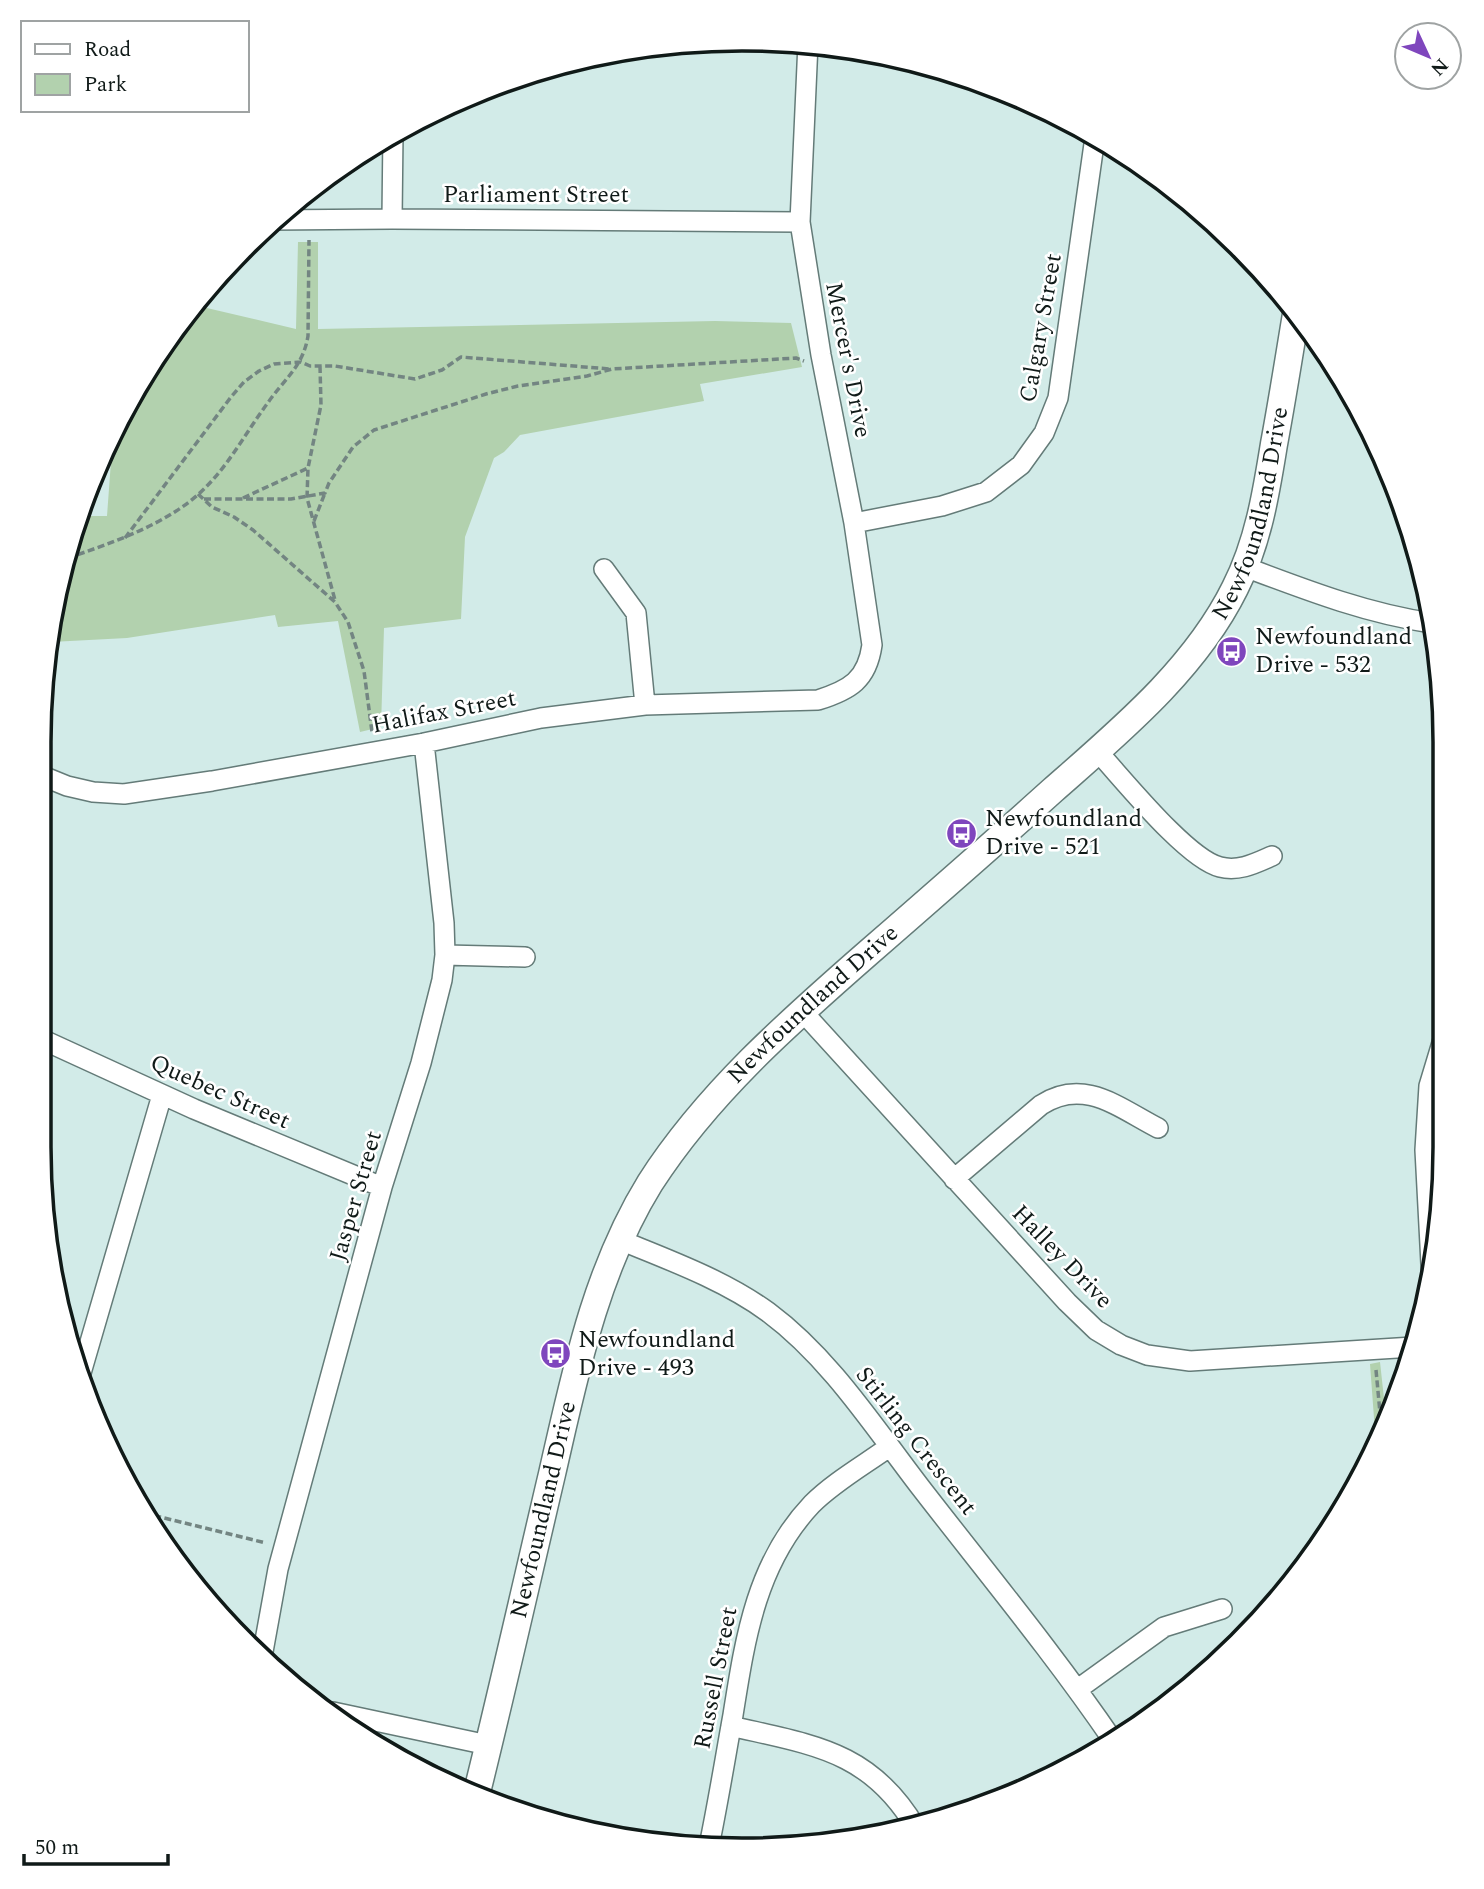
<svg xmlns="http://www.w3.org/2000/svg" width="1484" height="1889" font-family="Spectral,serif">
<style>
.green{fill:#b2d1ae}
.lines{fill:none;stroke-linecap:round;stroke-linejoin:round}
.street-casing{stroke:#647b78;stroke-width:22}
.secondary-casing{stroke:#647b78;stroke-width:29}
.path{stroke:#738582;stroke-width:3.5;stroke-dasharray:7 3.5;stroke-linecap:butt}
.street{stroke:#fff;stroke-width:19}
.secondary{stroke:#fff;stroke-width:26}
.labels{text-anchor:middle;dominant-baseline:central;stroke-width:5;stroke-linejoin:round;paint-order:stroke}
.street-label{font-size:24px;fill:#101a18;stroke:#fff}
.poi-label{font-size:24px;fill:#101a18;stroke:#fff;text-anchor:start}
.rim{fill:none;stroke:#101a18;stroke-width:3.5}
</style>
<rect width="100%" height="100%" fill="#d2ebe8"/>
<path class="green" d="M298,242H318V329L715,321L791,323L802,367L700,384L704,401L520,435L504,452L494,458L465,537L461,619L384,628L381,727L360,732L338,621L278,627L275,615L127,638L51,642L76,516H107L113,434L133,391L194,305L296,329Z
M1380,1362L1387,1426L1376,1445L1370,1364Z"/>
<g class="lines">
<defs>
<path id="street" d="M392,219L393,132
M271,220L392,219L800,222
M854,523L942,506L986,492L1021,465L1044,433L1058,398L1095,137
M1245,567C1306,590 1368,614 1432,623
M604,569L636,613L645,705
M1098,752C1123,779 1187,859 1220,867C1239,872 1256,863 1272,856
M40,775L67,786L93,792L124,794L212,781L424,743L541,718L645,705L818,700C850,690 867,680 872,645L854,523L821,355L800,222L808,43
M445,955L525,957
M802,1011L1067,1302L1096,1330L1121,1345L1147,1355L1190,1361L1413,1347
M39,1038L194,1109L382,1187
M954,1179L1041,1105C1084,1077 1119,1108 1158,1128
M620,1240C669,1260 724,1280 768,1312C830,1358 874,1427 921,1488C986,1572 1054,1654 1114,1742
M1432,1283L1425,1150L1429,1086L1445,1033
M81,1373L162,1095
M262,1657L278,1569L382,1187L421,1063L442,980L445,955L444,923L424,743
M1078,1689L1164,1627L1222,1609
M333,1712L488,1745
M731,1726C812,1745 870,1750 916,1828
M709,1846C718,1803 725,1759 733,1715C745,1639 756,1563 812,1504C834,1482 864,1465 889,1447"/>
<g id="secondary">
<path id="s1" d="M477,1792C503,1687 527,1580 552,1474C575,1374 595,1272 650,1183C707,1094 789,1022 868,953C930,899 992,845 1053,790C1120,731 1195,669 1235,588C1258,543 1266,494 1274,444C1282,401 1289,357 1296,314"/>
</g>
</defs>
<use href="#street" class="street-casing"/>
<use href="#secondary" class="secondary-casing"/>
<path class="path" d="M320,366L321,405L308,468L307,498L335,600
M198,494L212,507L234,517L253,530L335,602L348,622L364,671L372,732
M243,498L308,468
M204,499H291L325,493L329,483L353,447L374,430L486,394L518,386L587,376L612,369L796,358L804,361
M314,521L325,493
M125,538L231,397L244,382L259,371L274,364L301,362L310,366H335L415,379L442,370L461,357L610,369
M68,558C114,542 171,523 206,487C230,463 247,431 267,404C284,379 303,367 308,336L309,240
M1376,1370L1382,1434
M144,1513L266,1543"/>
<use href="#street" class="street"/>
<use href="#secondary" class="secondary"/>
</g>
<defs>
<symbol id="bus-disc" viewBox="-11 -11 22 22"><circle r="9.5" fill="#7f46bd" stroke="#fff"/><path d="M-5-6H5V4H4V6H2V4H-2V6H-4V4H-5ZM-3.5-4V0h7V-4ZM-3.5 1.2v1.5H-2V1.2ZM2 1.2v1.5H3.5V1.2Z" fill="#fff"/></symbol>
</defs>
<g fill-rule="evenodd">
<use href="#bus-disc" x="1214" y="634" width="35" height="35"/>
<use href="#bus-disc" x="944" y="816" width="35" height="35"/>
<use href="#bus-disc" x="538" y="1336" width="35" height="35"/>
</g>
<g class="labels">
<g class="street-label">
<text x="536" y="195">Parliament Street</text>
<text transform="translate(1041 328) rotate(-80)">Calgary Street</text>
<text transform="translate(848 360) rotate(79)">Mercer's Drive</text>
<text stroke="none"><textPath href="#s1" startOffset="1550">Newfoundland Drive</textPath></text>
<text transform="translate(444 712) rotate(-11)">Halifax Street</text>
<text stroke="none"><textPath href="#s1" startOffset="878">Newfoundland Drive</textPath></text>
<text transform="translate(220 1092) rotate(24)">Quebec Street</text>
<text transform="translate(356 1196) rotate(-74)">Jasper Street</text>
<text transform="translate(1062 1257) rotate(46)">Halley Drive</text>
<text transform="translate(916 1441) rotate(52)">Stirling Crescent</text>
<text stroke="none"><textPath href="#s1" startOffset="290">Newfoundland Drive</textPath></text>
<text transform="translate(716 1678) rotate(-79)">Russell Street</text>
</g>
<g class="poi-label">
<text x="1255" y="637">Newfoundland<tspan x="1255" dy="28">Drive - 532</tspan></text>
<text x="985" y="819">Newfoundland<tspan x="985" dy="28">Drive - 521</tspan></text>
<text x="578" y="1340">Newfoundland<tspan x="578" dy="28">Drive - 493</tspan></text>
</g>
</g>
<path d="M0 0H1484V1889H0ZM742 51H742A691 691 0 0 1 1433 742V1147A691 691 0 0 1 742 1838H742A691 691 0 0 1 51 1147V742A691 691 0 0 1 742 51Z" fill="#fff" fill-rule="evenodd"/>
<path class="rim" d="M742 51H742A691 691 0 0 1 1433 742V1147A691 691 0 0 1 742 1838H742A691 691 0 0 1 51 1147V742A691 691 0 0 1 742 51Z"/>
<rect x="21" y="21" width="228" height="91" fill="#ffffff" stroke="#9fa3a3" stroke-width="2"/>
<rect x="35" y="44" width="35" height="10" fill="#ffffff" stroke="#9fa3a3" stroke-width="2"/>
<text x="84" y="56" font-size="21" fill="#101a18">Road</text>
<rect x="35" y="74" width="35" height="21" fill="#b2d1ae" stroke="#9fa3a3" stroke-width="2"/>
<text x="84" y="91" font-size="21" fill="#101a18">Park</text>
<g transform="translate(1428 56) rotate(134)"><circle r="33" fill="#ffffff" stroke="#9fa3a3" stroke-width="2"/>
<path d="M0-5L12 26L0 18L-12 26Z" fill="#7f46bd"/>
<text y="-10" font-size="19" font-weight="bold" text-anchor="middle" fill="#101a18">N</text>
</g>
<path d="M24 1854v10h144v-10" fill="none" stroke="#101a18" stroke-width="3.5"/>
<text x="35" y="1854" font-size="21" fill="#101a18" stroke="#ffffff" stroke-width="5" paint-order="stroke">50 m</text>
</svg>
